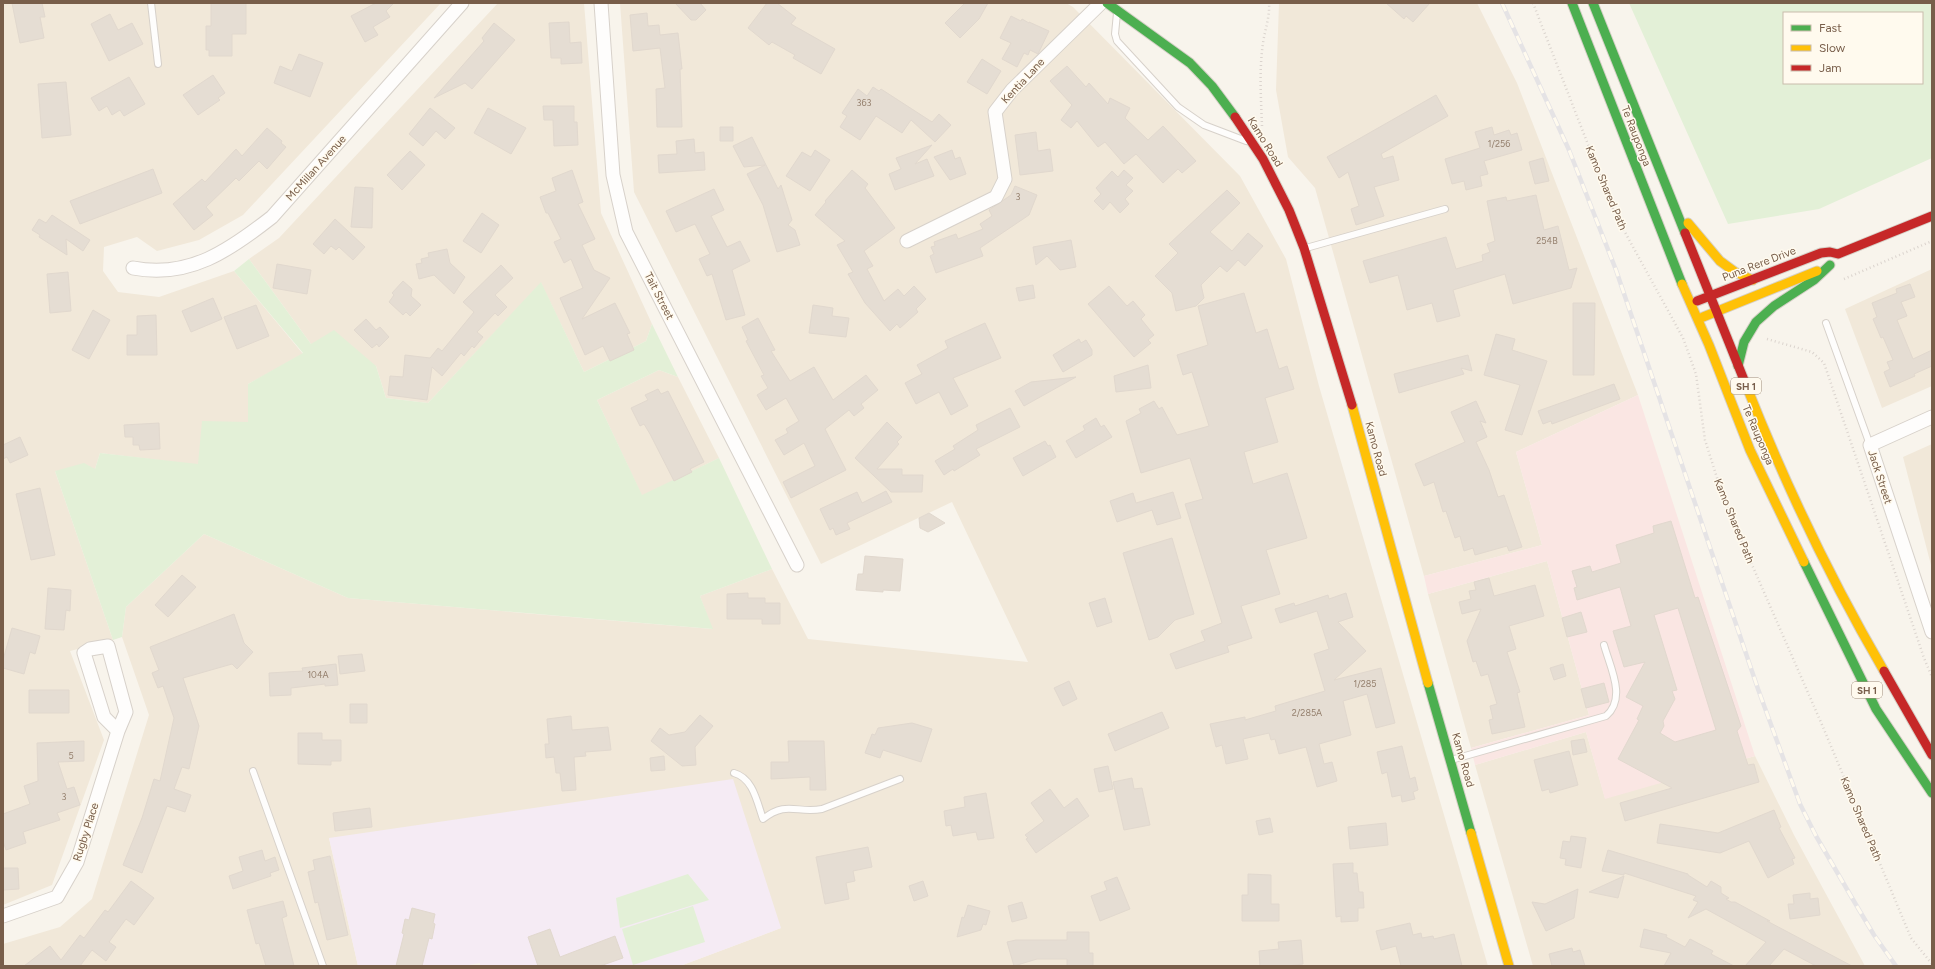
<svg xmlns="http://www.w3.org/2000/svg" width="1935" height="969" font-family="Figtree,sans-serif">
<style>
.residential{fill:#f1e8d9}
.education{fill:#f5ebf4}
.medical{fill:#fae6e3}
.green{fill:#e3f0d7;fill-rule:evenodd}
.building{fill:#e5ddd3;stroke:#e1d8ce;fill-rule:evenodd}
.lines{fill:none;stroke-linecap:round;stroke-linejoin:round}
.lane-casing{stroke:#d7d1ca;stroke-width:8}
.street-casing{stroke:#d7d1ca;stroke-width:15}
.fast-casing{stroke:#d6d0c7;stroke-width:11}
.slow-casing{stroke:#d6d0c7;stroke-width:11}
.jam-casing{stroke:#d6d0c7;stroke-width:11}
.path{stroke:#dbd4ce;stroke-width:2.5;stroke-dasharray:1 3;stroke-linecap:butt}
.lane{stroke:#fefdfc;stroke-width:6}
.street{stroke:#fefdfc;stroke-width:13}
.fast{stroke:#4caf50;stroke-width:9}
.slow{stroke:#ffc107;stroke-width:9}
.jam{stroke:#c62828;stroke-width:9}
.rail-casing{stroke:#e5e3e5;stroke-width:4.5}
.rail{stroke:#fffaee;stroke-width:3;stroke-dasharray:9;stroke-linecap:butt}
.labels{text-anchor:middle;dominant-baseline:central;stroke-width:3;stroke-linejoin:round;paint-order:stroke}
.number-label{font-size:9px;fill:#95806e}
.shield{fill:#fffaee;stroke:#a08d7b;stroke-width:1}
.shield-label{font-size:10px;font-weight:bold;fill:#785e4a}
.street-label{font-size:11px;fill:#785e4a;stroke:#fffaee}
</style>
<rect width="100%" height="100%" fill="#f8f4ec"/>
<path class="residential" d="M3,3H441L243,215L199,240L157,251L137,237L104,247L103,271L118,292L159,297L234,271L303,354L248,384V422L199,465L100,453L95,469L55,471L113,640L70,651L104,740L52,885L3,905Z
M498,3H584L601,213L652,324L646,341L584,372L541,283L428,403L386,398L376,366L311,344L249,259L279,238Z
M620,3H1066L1073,7L1240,176L1286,259L1319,386L1488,966H680L781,928L329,838L358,966H3V944L60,927L92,899L149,715L122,637L126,607L204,534L348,598L712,629L700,596L772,569L808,639L1028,662L952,502L821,564L634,192Z
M1279,3H1477L1517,83L1638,395L1516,452L1542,545L1424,576L1315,188L1288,157L1276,90Z
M1932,269V386L1882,408L1845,309Z
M659,370L678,377L719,458L642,496L597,400Z
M1932,444V569L1903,457Z
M1547,561L1589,715L1471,748L1428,594Z
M1586,732L1605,798L1755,756L1794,835L1865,966H1533L1475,765Z"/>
<path class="education" d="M733,779L781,928L680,966H480V963L463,966H358L329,838Z"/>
<path class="medical" d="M1638,395L1755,756L1605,799L1586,732L1475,765L1471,748L1589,715L1547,561L1428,594L1424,576L1542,545L1516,452Z"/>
<path class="green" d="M1629,3H1932V158L1819,209L1728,224ZM1784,13H1922V83H1784Z
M249,259L311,344L334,330L376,366L386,398L428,403L541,282L584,372L646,341L652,324L678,377L659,370L597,400L642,495L719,458L772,569L700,596L713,629L348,598L204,534L126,607L122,637L113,640L55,471L84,463L95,469L100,453L198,464L202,421L248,422V384L303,353L234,271Z
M688,874L709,900L620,928L616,898Z
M693,906L705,942L633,965L622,929Z"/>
<path class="building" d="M12,3H42L45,17H40L44,38L20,43Z
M211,3H246V34H232V56H209V50H206V26H211Z
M376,3H394L386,11L390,17L373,27L378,35L365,42L351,16Z
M675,3H700L706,10L696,20H691Z
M767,3H777L796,18L791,24L835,49L821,74L793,58L795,55L772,42L769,45L748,28Z
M965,3H988L979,19L960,38L945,23Z
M1386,3H1430L1413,22L1406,16L1404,19Z
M647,13L648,26L659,25L660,35L678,33L682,69H680L682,127H657L656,89L665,88L660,48L633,51L630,15Z
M110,14L118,30L132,23L143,44L109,61L91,24Z
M1011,16L1021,21L1022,19L1029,23V22L1049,31L1038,54L1030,50L1028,55L1024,53L1017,67L1002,59L1011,43L1000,38Z
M569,22L570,43L581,42L582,63L561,64V58H551L549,23Z
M494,23L515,40L472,89L465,83L434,98L484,41L482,38Z
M299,54L323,63L310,97L274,83L280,66L292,71Z
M982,59L1001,71L987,94L967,82Z
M1067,66L1086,87L1089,83L1108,104L1110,98L1130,108L1125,118L1148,140L1163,126L1196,161L1182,173L1178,169L1163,183L1136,154L1124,164L1105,142L1098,147L1077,121L1071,128L1061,120L1072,105L1050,81Z
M213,75L225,93L218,98L220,100L198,115L183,95Z
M129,77L145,104L124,116L120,110L112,115L107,106L99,111L91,98Z
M66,82L71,135L42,138L38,84Z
M873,87L879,91L881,89L932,122L939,114L951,125L935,142L911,120L902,133L876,116L860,140L840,127L847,116L842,113L858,89L867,96Z
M1436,95L1448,116L1381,154L1383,159L1393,156L1399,180L1374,187L1384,216L1356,225L1351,209L1359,206L1348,172L1339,178L1327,157Z
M543,106H574V122H577L578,145L554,146L553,120H544Z
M430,108L455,128L445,139L436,131L423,146L409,134Z
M488,108L526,128L511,154L474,133Z
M720,127H733V141H720Z
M1492,127L1494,135L1509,130L1511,135L1517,133L1522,150L1484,161L1488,174L1480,176L1482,186L1466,190L1464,181L1452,184L1445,159L1480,148L1475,132Z
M267,128L282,141L281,143L286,147L267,169L259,161L239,181L236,178L206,207L213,215L194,230L173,204L202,179L205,182L236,149L242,156Z
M1036,132L1038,151L1050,149L1053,171L1020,175L1015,135Z
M752,137L778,189L781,185L792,220L788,225L795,230L800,245L777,252L763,205L747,174L765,165L744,167L733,146Z
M694,139L695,153L704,152L705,170L659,173L658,155L677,154L676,141Z
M932,145L915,164L927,159L934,176L895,190L889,174L901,169L896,158Z
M815,150L830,160L810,191L786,176L802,152L811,157Z
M952,150L955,159L960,157L966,174L950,180L934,157Z
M410,151L425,165L402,190L387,175Z
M1543,158L1549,181L1535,184L1529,162Z
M153,169L162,193L80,224L70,201Z
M572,170L583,202L578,204L595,239L582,245L594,270L610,278L582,319L615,303L630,333L627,334L634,350L610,361L603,346L585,355L560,298L583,288L571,259L564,263L554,242L561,239L548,213H546L540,197L556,191L552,178Z
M852,170L868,184L865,188L895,228L864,251L873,266L867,269L884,301L898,289L904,296L914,286L926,299L916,309L918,312L900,328L897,324L890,331L865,303L848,274L853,272L837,245L845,241L815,215L826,202L825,201Z
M1124,170L1133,178L1126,185L1133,191L1125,199L1129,204L1120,213L1110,202L1103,210L1094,201L1101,194L1096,188L1112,171L1118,177Z
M1015,186L1037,195L1029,215L980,248L983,256L936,273L930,256L934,254L931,247L935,246L934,242L956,234L958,239L983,229L980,224L992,216L989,210L1011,195Z
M355,187L373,188L372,228L351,227Z
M714,189L724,210L711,216L727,247L740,241L750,261L732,270L745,315L726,320L712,274L707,276L699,259L710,254L695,224L676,232L666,211Z
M1227,190L1240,203L1210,232L1232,251L1248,233L1263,246L1245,266L1238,260L1227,272L1220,266L1201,285L1204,298L1196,306L1176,311L1172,293L1155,276L1178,253L1169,244Z
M1536,195L1544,230L1558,226L1569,270L1577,268L1571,288L1513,304L1505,274L1453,290L1460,316L1437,322L1432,303L1407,310L1398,275L1370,283L1363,261L1446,237L1456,269L1483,261L1482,255L1490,252L1487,244L1495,241L1487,201L1506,197L1507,201Z
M482,213L499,225L481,253L463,241Z
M52,215L90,240L83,251L66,239L67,255L39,237L40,235L32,230L39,219L46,223Z
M335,219L365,247L353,260L339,247L336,250L331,246L324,254L313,244Z
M1071,240L1076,267L1060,270L1047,256L1036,265L1033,247Z
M447,249L450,263L465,277L454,294L434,275L419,279L416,264L422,263L421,259L429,257L428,253Z
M277,264L311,270L307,294L273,288Z
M501,265L513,278L495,295L507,307L498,316L495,313L477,332L483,337L474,348L472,346L464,356L461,353L442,376L432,367L427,400L388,395L390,376L403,377L405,355L430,358L438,348L442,351L474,312L463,302Z
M68,272L71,311L50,313L47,274Z
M403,281L412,289L411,296L421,305L410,316L406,312L403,315L389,302L394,295L392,293Z
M1910,284L1915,297L1901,302L1907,316L1897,320L1913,359L1932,350V366L1914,374L1915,376L1890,387L1884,372L1890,369L1887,362L1893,360L1883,337L1881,338L1873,319L1877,317L1872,303L1897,293L1896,289Z
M1033,285L1035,298L1019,301L1016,288Z
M1109,286L1127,306L1133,301L1145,315L1141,319L1154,335L1148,340L1151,343L1134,357L1088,304Z
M1244,293L1256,333L1267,329L1279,369L1287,366L1294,389L1265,398L1278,442L1244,452L1253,484L1287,473L1307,538L1266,550L1280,594L1241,606L1252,638L1227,646L1229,652L1176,669L1170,654L1205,641L1201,631L1222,623L1185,504L1203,499L1190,458L1141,473L1126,421L1141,413L1139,409L1154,401L1159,409L1162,407L1177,435L1209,426L1192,372L1183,375L1177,355L1208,345L1198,306Z
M213,298L222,319L191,332L182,311Z
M1573,303H1595L1594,375H1573Z
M256,305L269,336L237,349L224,317Z
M813,305L833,308L832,316L849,318L846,337L809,333Z
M93,310L110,320L89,359L72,350Z
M156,315L157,355H127V335H137V316Z
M758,318L775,350L771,351L790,381L814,367L833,400L866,375L878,390L861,404L864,408L854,416L849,410L825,429L846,470L791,498L783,482L815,466L804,443L784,455L775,440L788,433L786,429L799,421L786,398L766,410L757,395L768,388L761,376L764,375L746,341L748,340L742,327Z
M366,319L376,330L380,327L389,337L379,347L377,344L372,348L354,330Z
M985,323L1001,358L953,378L968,406L951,415L939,392L916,404L905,383L922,374L917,365L948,348L945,341Z
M1496,334L1515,339L1512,350L1547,361L1522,435L1505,430L1520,385L1484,375Z
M1079,339L1081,343L1086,340L1092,350V355L1063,372L1053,355Z
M1468,355L1472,371L1461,368L1464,374L1399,393L1394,374Z
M1148,365L1151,388L1116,392L1114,376Z
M1076,377L1024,406L1015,391L1031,382Z
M1614,384L1620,399L1552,424L1551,421L1543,424L1538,411Z
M658,389L661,394L668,391L704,462L690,469L692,472L674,481L650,434L644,424L640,426L631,408L648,400L645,395Z
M1476,401L1486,423L1480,421L1487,437L1476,442L1489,470L1498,497L1504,495L1522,547L1509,551L1507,546L1475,555L1473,548L1464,551L1460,536L1455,538L1446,511L1443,512L1434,482L1424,486L1415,464L1465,442L1451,412Z
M1010,408L1020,427L976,449L980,455L954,471L953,469L944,475L935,461L955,449L953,446L978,430L976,425Z
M1096,418L1101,427L1104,425L1112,437L1076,458L1066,441L1085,430L1083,426Z
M887,422L902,437L897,442L899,444L877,469H902V475H923L922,492H891L855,458Z
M159,423L160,449L140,450L139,445H133V437H125L124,425Z
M20,437L28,455L10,463L7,457L3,459V445Z
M1045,441L1048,446L1050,445L1056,457L1023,476L1013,458Z
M40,488L55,555L31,560L16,494Z
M886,491L892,502L847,523L850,529L836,535L833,528L830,530L820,509L857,492L862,503Z
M1173,492L1181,518L1157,525L1152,510L1117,522L1110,501L1133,493L1136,503Z
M929,513L945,523L928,532L920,528L919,518Z
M1671,521L1695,598L1698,597L1741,726L1737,731L1748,765L1754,764L1759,782L1625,821L1620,803L1672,788L1618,759L1639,720L1637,719L1643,706L1626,697L1645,662L1624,667L1613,631L1631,626L1620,587L1577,600L1574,588L1577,587L1572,571L1590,566L1592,572L1621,563L1616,545L1654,533L1653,526ZM1678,608L1716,730L1675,742L1660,733L1664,726L1663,721L1675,699L1672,691L1677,690L1654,615Z
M1172,538L1194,614L1175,620L1158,637L1149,640L1123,553Z
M865,556L903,559L900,591L883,590V592L856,590L858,574H863Z
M182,575L196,587L168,617L155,605Z
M1489,578L1494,596L1535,585L1544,616L1509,626L1516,649L1507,652L1520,692L1517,693L1525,727L1492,734L1489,720L1493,719L1490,706L1497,704L1488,674L1481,676L1476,661L1473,662L1467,641L1481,609L1462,614L1459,602L1471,599L1469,591L1476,590L1474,582Z
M48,588L71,590L70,611L66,610L64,630L45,629Z
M748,593V598H765V603H780V624H762V619H727V594Z
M1346,593L1353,617L1338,622L1366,651L1334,680L1381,668L1395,723L1376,728L1367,694L1343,701L1351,735L1319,744L1324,764L1332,762L1337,781L1317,787L1306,747L1279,754L1275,739L1271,740L1269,733L1243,739L1248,759L1226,764L1222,745L1216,747L1210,724L1245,717V720L1276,711L1275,706L1325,691L1314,654L1329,649L1317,611L1280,623L1275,609L1294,603L1295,606L1328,595L1329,599Z
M1105,598L1112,622L1097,627L1089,603Z
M1581,612L1587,632L1567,637L1562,618Z
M234,614L244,643L253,652L237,669L232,664L183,678L199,726L189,769L182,767L174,789L191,795L185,812L167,806L142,873L123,865L142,818L154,779L160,781L174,718L163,686L158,688L152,673L159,670L150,647Z
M12,628L40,636L35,654L30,652L24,674L3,668V660Z
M362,654L365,671L340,674L338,656Z
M336,664L338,685L325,686V684L291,688V695L270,696L269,673L303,671L302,668Z
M1563,664L1566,676L1554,680L1550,668Z
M1069,681L1077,699L1063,706L1054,688Z
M1604,683L1609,702L1586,708L1581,689Z
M29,690H69V713H29Z
M350,704H367V723H350Z
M1162,712L1169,728L1115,751L1108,734Z
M700,715L713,726L695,747L696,765L682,766L651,741L660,728L669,735L685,732Z
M571,716L572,730L608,727L611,750L585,752L586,756L574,757L576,790L562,791L560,773H556L554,757L546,758L545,744H549L547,719Z
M912,723L932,729L921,762L883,750L880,758L865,753L872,734L875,735L878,728Z
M298,733H322V740H341V761H331V765L298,764Z
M1584,739L1587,752L1573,755L1571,741Z
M84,741V761L58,762L67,789L74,787L80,805L57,813L60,820L23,832L26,843L6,850L3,841V814L30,804L24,786L38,781L37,743Z
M788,741H824L826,790H810V777L771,779V762H789Z
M1402,746L1410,779L1415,777L1418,790L1413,792L1415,799L1402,802L1401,795L1392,797L1387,772L1382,774L1377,752Z
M1569,751L1578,785L1550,793L1549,789L1542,791L1534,760Z
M664,756L665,770L651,771L650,758Z
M1108,766L1113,789L1099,792L1094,769Z
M1132,778L1134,789L1142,788L1150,825L1124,830L1113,782Z
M1050,789L1064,808L1077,798L1089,816L1036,853L1026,839L1028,838L1025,835L1044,821L1031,803Z
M986,793L994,838L978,840L976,832L953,836L951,825L946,826L944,811L965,807L964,797Z
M370,808L372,827L335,831L333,813Z
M1774,810L1781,827L1779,828L1795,858L1792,859L1794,864L1768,878L1749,841L1720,853L1657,843L1660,824L1718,833Z
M1270,818L1273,832L1259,835L1256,821Z
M1386,823L1388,845L1350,849L1348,827Z
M1571,836L1586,838L1581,868L1565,865L1566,859L1560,858L1563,841L1570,842Z
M868,847L872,867L853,871L855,881L846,883L849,899L825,904L816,857Z
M262,850L265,861L275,857L279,870L270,873L271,876L233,889L229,876L243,871L239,857Z
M1608,850L1688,874V875L1707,887L1711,881L1721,887V893L1729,898L1726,899L1731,902H1735L1770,921H1767L1852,966H1816L1784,949L1769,966H1745L1766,942L1706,909L1688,918L1698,902L1693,900L1696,896L1624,873V875L1602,871Z
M330,856L348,935L327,940L318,902L315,903L308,872L315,870L313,860Z
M1353,863V873H1357L1359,892H1363L1364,908H1358V921L1341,922V916L1336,917L1333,864Z
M3,868H18L19,889L3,890Z
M1248,874L1271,875V904H1279V921H1242V895H1248Z
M1624,876L1618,898L1589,892Z
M1117,877L1130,909L1100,921L1091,896L1107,890L1104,882Z
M131,881L154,898L134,925L126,919L109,942L116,947L106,961L92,950L80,966H24L50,946L61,960L80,935L84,938L105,910L108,912Z
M923,881L928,896L914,901L909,886Z
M1578,889L1574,918L1546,931L1532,902L1545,904Z
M1810,893V899L1818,898L1820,915L1790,919L1788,904H1794L1793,895Z
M283,901L287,916L282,918L294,966H266L259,943L256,944L247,910Z
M1022,902L1027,918L1012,922L1008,906Z
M968,905L990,911L986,925L983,924L981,930L957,937L962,917L964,918Z
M412,908L435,914L433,923L435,924L432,939L429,938L422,966H396L404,934L402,933L405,919L409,920Z
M1410,923L1413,935L1421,933L1422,938L1433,936L1434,939L1454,934L1462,966H1401L1396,946L1381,950L1376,931Z
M550,929L560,957L615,936L623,958L600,966H538L528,937Z
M1644,929L1667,935L1666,937L1685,947L1690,939L1713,951L1711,954L1734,966H1664L1671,953L1640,947Z
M1067,932H1089V953H1093V966H1067V959H1037L1014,966L1007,942L1016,940H1067Z
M1301,940L1303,964L1288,966H1260L1259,951L1279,949L1278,942Z
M1572,948L1573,952L1580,950L1585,966H1552L1549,954Z"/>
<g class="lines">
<defs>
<path id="lane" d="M151,3L158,64
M1117,13L1115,34L1117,41L1178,107L1204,125L1246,141
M1306,248L1445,209
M1826,323L1870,445
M1451,760L1606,716C1627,698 1610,667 1604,645
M253,771L323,966
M734,773C753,778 757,802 763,819C787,800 797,814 822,809L900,779"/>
<path id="street" d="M601,3L613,175L626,232L797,565
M907,241L996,197L1005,179L995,112L1012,90L1101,3
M133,268C189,279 230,250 272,217L462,3
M1932,417L1870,445L1932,632
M3,916L57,897L77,862L118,731L126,712L108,646L90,649L84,653L104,717L118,731"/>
<path id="fast" d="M1107,3L1190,63L1212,86L1235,117
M1572,3L1682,284
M1593,3L1685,233
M1738,366L1744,342L1756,322L1774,306L1814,280L1830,265
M1804,562L1876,709L1932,793
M1428,683L1471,833"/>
<path id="slow" d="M1688,223L1720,261L1735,272L1753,280
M1682,284L1709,345L1750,450L1804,562
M1703,317L1817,271
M1746,385C1785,484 1831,580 1884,671
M1352,405L1428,683
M1471,833L1509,966"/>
<path id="jam" d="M1235,117L1263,159L1289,210L1304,248L1352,405
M1685,233L1746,385
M1697,301L1821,253L1830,252L1838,254L1932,216
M1884,671L1932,755"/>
</defs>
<use href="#lane" class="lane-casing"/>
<use href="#street" class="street-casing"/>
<use href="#fast" class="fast-casing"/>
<use href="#slow" class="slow-casing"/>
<use href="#jam" class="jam-casing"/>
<path class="path" d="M1533,3L1615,214L1683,338L1696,374L1705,440L1725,503L1823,727L1911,938L1932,964
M1262,126C1261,98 1259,70 1263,43C1265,29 1270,17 1269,3
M1844,279L1932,241
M1767,339L1812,352L1824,363L1924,658L1932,677"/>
<use href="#lane" class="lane"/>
<use href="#street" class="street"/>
<use href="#fast" class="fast"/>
<use href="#slow" class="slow"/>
<use href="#jam" class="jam"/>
<defs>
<path id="rail" d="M1502,3L1569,150L1616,270L1758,689L1800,804L1816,836L1855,903L1874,935L1896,966"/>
</defs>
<use href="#rail" class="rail-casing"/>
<use href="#rail" class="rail"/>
</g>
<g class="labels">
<g class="number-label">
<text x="864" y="102">363</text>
<text x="1499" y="143">1/256</text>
<text x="1018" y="196">3</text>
<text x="1547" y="240">254B</text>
<text x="318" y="674">104A</text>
<text x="1365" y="683">1/285</text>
<text x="1307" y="712">2/285A</text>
<text x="71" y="755">5</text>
<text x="64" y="796">3</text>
</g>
<g class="shield">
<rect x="1731" y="378" width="30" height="16" rx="3"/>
<rect x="1852" y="682" width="30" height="16" rx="3"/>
</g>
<g class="shield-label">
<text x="1746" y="386">SH 1</text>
<text x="1867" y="690">SH 1</text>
</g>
<g class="street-label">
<text transform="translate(1023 81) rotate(-47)">Kentia Lane</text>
<text transform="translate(1636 136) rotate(69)">Te Rauponga</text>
<text transform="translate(1265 142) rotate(58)">Kamo Road</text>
<text transform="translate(316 168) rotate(-48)">McMillan Avenue</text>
<text transform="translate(1606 188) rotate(67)">Kamo Shared Path</text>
<text transform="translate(1759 264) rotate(-21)">Puna Rere Drive</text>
<text transform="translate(659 296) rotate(63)">Tait Street</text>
<text transform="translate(1758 435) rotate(67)">Te Rauponga</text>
<text transform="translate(1376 449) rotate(75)">Kamo Road</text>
<text transform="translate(1880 477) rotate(72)">Jack Street</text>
<text transform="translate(1734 521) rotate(68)">Kamo Shared Path</text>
<text transform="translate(1463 760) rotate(74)">Kamo Road</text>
<text transform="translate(1861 819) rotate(67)">Kamo Shared Path</text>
<text transform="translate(86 832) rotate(-72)">Rugby Place</text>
</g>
</g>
<rect width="1935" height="969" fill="none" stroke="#785e4a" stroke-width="8"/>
<rect x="1783" y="12" width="140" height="72" fill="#fffaee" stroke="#c9bcac"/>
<rect x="1791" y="25" width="20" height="6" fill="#4caf50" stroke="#c9bcac"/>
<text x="1819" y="32" font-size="12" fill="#785e4a">Fast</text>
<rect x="1791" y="45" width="20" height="6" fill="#ffc107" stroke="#c9bcac"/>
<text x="1819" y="52" font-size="12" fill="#785e4a">Slow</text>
<rect x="1791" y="65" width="20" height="6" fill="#c62828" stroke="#c9bcac"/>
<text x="1819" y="72" font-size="12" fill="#785e4a">Jam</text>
</svg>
